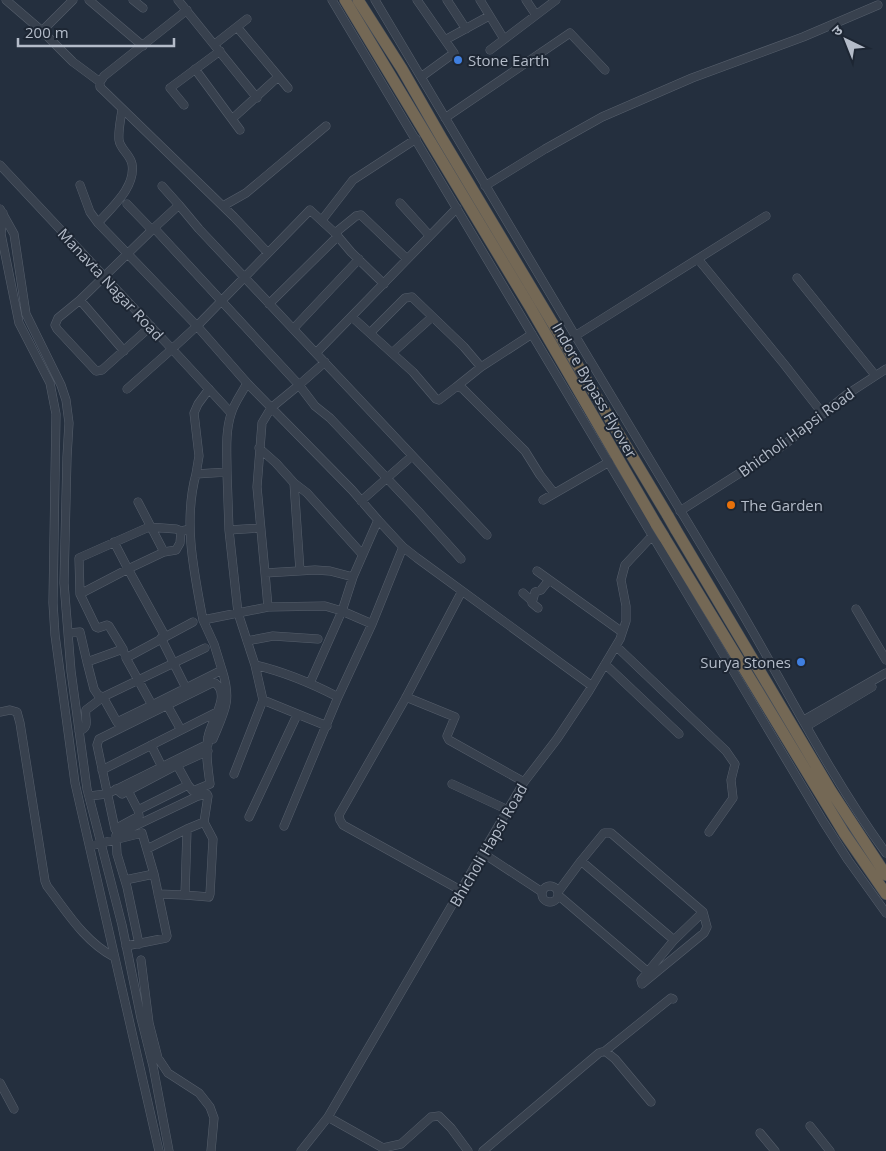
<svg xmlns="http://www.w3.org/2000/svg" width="886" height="1151" font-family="'Open Sans','Noto Sans Devanagari',sans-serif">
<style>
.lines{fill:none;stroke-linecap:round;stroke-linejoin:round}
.minor-casing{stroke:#565f6c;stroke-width:9}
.highway-casing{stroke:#434c59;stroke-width:12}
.minor{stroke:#38414e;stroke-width:8}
.highway{stroke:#746855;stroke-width:11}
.highway-bridge-casing{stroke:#434c59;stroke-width:12;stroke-linecap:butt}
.highway-bridge{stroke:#746855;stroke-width:11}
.shop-dot{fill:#3f7fe0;stroke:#1d2633;stroke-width:2}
.food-dot{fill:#e8710a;stroke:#1d2633;stroke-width:2}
.labels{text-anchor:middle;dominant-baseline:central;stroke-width:4;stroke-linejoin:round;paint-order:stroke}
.poi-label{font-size:15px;fill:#b4bcc9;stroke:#1d2633;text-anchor:start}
.street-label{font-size:15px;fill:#b4bcc9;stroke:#1d2633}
</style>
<rect width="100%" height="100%" fill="#242f3e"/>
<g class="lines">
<defs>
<path id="minor" d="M6,0L42,31L73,62L100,82
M89,0L143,46
M133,0L143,8
M178,0L257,98
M332,0L823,821L848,860L886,913
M375,0C493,199 612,398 732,596C783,681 827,772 886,853
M417,0L454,53L421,77
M447,0L466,29
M480,0L504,39
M526,0L536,15
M187,10L104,76L100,82V87L234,217L268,253
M237,27L288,88
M42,31L73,0
M445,40L489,16
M215,44L247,19
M490,50L556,0
M195,69L240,130
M184,105L170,88L220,51
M445,118L570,33L605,70
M232,119L278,77
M0,165L172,349L197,326L98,223L90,212L80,185
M162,186L179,205
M485,186L545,149L602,117L692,78L803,37L878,5
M400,203L429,235
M127,204L152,230
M223,206L246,193L326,126
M0,209L14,234L26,314L61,385L66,400L69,423L67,457L64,583L71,671L87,789L122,925L141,1018L153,1066L169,1151
M3,213L1,234L19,323L50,383L56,414L53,603L55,635L75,783L159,1151
M322,220L353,180L416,139
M98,223C112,207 136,187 132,164C130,154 120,149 119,140C118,130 121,119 122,109
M154,228L179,205L199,229L487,535
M335,233L356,216L361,215L407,259
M698,259L784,364L823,414
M797,278L875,375
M80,300L124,351
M269,304L338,236
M352,317L413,372L436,399L439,400L456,387L462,388L525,451L540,475L554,493
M151,326L102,370L96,371L57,329L55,325L58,318L80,300L154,228L299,385L271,408L262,423L257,487L265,573
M293,329L359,259
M370,333L405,298L412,297L464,347L481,367
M575,336L766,216
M316,353L457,208
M392,353L432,317
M325,362L299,385L315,406L330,418L418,511L461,559
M247,383L197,326L310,210L335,233L351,252L384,284
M456,387L481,367L532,334
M127,389L172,349L231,413
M259,448L276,463L294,483L307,493L362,554
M227,472L229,530L260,528
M196,474L199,456L194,413L198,404L209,389
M294,483L300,571
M543,500L609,462
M361,501L412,456
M138,502L164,552
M680,511L784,445L846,395L886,369
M378,520L352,490L247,383C242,393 234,403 231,414C225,433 227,453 227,472L196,474C183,522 194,572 203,620L268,607L265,573L315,570L330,571L353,577L378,520L403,547L417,558L592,686
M229,530L238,613L255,665C285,672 311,683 338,697L284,826
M114,542L128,569L164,552L176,550L180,543L181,531L186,530
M537,571L622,632
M523,593L532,601
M80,594L79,558L149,527L176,529L181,531
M268,607L325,606L342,611L353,577
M538,608L532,603L535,592L541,590L549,580
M856,609L886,660
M193,622L126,658L152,705L222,670L214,644L203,620
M68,633L80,632L87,662
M161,638L186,688
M247,641L273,636L318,639
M616,646L726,751L735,764L731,780L733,798L709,832
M123,649L109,626L107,625L98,628L96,627L80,594L128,569L165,636
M124,653L123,649L87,662L94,689L98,695L103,697L117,722L152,705
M605,664L679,734
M255,665L263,700
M310,683L342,611L372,624L403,547
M338,697L372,624
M406,697L455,717L447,736L449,740L524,782
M167,705L181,730
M0,712L10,710L17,712L20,723L45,881L47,886C67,912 84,941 114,957
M804,720L886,673
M807,726L872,687
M79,731C91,727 84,719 86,710L103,697L205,648
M213,739C225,710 232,701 222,670
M151,745L162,767
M102,770L217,712
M234,774L263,700L327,726
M452,784L508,810
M125,785L138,810L139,816L115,829L97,745L99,739L212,683H215C232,695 210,722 208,737C205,752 208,769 210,784L193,791L188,785
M116,789L122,794L177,765
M89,796L107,794L208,744
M138,810L188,785L177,765L208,751
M249,817L297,715
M90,846L142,833L154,874L167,936L166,938L126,946
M147,849L187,829
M484,854L542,892
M581,861L674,940
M125,880L154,874
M542 894a8 8 0 1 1 16 0a8 8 0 1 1-16 0Z
M462,891L343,825L340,820L339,815L404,701L462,591
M558,892L581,861L604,833H611L703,912L674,940L641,980L642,984L704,933L707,927L703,912
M185,895L209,897L210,894L213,839L204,822
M558,895L648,972
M139,944L127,887L117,854L116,835L198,796L207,794L208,796L204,822L187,829L185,895L158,894
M141,960L149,1023L158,1058L168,1073L199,1093L210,1107L214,1118L211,1151
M605,1051L671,998L673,999
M0,1083L14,1109
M328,1117L383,1148L401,1144L431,1117L439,1116L451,1128L468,1151
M810,1126L830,1151
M760,1133L775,1151
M301,1151L328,1117L524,782L557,739L589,691L620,639L626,621V606L621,580L625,565L652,536
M483,1151L599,1053L605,1051L615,1059L651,1102"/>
<path id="highway" d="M345,0L530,307L656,524
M358,0L402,69L441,137L668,516
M676,530L831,791L886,875
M664,537L844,833L886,894"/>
</defs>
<use href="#minor" class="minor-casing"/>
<use href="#highway" class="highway-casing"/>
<use href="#minor" class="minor"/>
<use href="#highway" class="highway"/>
<defs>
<path id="highway-bridge" d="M668,516L676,530
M656,524L664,537"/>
</defs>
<use href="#highway-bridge" class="highway-bridge-casing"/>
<use href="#highway-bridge" class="highway-bridge"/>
</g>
<g class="shop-dot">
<circle cx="458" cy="60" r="5"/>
<circle cx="801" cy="662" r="5"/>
</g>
<circle class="food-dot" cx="731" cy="505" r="5"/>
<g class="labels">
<g class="poi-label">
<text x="468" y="60">Stone Earth</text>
<text x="741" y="505">The Garden</text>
<text x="791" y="662" text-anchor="end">Surya Stones</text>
</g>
<g class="street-label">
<text transform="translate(111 284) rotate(47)">Manavta Nagar Road</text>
<text transform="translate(595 390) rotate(60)">Indore Bypass Flyover</text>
<text transform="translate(796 432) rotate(-36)">Bhicholi Hapsi Road</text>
<text transform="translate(488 845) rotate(-60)">Bhicholi Hapsi Road</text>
</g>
</g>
<g transform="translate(846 40) rotate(317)" stroke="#1d2633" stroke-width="4" paint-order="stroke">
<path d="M0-4L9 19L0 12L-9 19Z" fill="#b4bcc9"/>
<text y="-8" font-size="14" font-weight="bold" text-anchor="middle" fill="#b4bcc9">उ</text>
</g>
<path d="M18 38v8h156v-8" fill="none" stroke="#b4bcc9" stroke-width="2.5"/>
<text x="25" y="38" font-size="15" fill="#b4bcc9" stroke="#1d2633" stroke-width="4" paint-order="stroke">200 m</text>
</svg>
